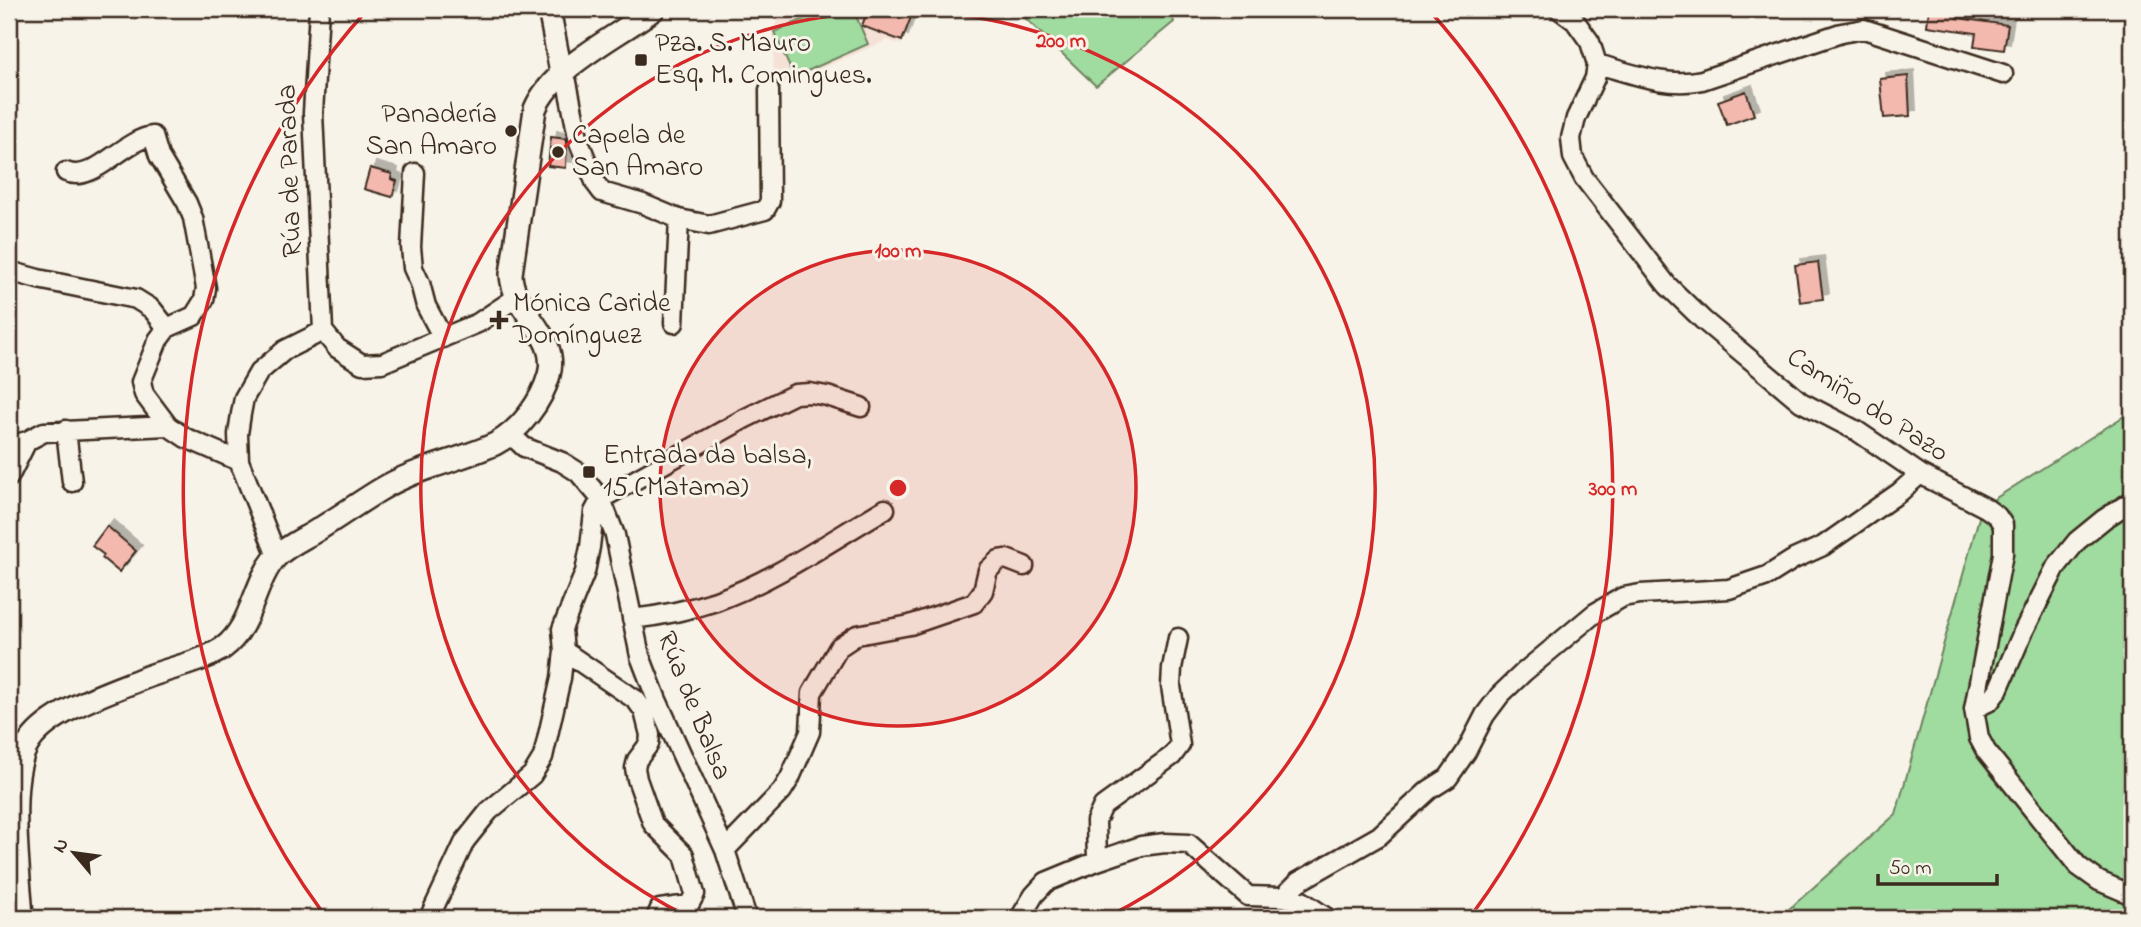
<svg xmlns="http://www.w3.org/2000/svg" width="2141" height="927" font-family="'Indie Flower',sans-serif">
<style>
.built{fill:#f6e1d7}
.green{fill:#a0dba0;stroke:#6e825f;stroke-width:2}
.building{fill:#f3b8ae;stroke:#3b2a1e;stroke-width:2;filter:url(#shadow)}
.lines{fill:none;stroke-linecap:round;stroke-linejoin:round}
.minor-casing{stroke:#3b2a1e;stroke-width:23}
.tertiary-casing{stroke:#3b2a1e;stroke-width:26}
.minor{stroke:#f7f3e8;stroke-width:18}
.tertiary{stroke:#f7f3e8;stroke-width:21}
.ring{fill:none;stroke:#d62828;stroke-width:3.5}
.poi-dot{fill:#3b2a1e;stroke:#f7f3e8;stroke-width:2.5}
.labels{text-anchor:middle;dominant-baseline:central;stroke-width:6;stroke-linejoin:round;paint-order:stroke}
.poi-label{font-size:28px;fill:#3b2a1e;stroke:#f7f3e8;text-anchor:start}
.street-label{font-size:28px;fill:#3b2a1e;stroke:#f7f3e8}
.centre{fill:#d62828;stroke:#f7f3e8;stroke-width:3.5}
.ring-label{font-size:21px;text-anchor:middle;font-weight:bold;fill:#d62828;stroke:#f7f3e8;stroke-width:6;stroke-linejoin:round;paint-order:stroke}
</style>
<defs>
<filter id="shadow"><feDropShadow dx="6" dy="-6" stdDeviation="0" flood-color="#0004"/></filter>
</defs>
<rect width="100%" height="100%" fill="#f7f3e8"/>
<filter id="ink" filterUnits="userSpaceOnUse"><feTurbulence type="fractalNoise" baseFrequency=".0143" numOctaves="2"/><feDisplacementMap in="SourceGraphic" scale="14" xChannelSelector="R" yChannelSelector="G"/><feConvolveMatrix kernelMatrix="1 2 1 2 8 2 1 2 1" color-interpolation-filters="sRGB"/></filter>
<g filter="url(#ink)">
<path class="built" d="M782,9H914L901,45L888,40L774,88L773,30Z"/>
<path class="green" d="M827,9H853L868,44L794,77L774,32Z
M1012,9H1169L1174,22L1096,86L1021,14Z
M2132,411V918H1779L1896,814L1982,507Z"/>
<path class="building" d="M868,9H914L902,41L862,26Z
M1929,9H1959L1957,18L2008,25L2004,50L1974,46L1976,33L1927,26Z
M1908,76L1910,116L1884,118L1880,79Z
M1746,91L1754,115L1727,125L1718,101Z
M551,137L567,139L566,168L548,166Z
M370,168L392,174L391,179L397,181L392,197L364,189Z
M1818,262L1823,299L1800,302L1795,265Z
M107,526L136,551L119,572L102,558L104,555L92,546Z"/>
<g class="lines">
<defs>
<path id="minor" d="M319,9L313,113L323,331L337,348L362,364L382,363L478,323L517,297
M1559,9L1575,21L1590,42L1597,64L1595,78L1576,118L1571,138L1573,157L1584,178L1667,285L1703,320L1801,402L1857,431L1920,474L1986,508L1997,516L2003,525V554L1974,709
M1597,64C1631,73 1667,88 1702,80L1841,33L1864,29L2003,74
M561,72L567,82L579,142L596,184L602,192L643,204L679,219L709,225L765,210L770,201L769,90
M66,172C94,184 122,140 153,136L159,156L187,203L193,218L206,288L204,300L194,316L167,328L158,340L141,382L144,394L168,426L186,438L239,461
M415,173L411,247L413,268L420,283L426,306L443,338
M9,271L38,279L136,299L152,309L167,328
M674,323L679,219
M66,430L72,482
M509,433L524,447L562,462L578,472L601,499L615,535L640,656L657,700L725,850L747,918
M9,446L27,441L44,432L168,426
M9,477L27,441
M2132,501L2104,519L2077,541L2056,567L2023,632L1998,690L1990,701L1974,709L1979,738L1986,751L2078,866L2099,881L2132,895
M277,556L239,461L238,434L241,414L244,398L259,372L285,350L323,331
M632,619C659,616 689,610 716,601C775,580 830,541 885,509
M564,651L636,700L644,711L650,735L649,744L637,760L635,768L637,779L653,824L684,855L695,894L689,905L660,909L656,918
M9,742L24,751
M725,850L782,791L790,778L810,732L812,693L839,647L857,635L910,625L974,603L983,591L988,570L999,560L1006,559L1024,566
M1097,861L1096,821L1103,806L1172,756L1180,745L1171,686L1172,668L1178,638
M1283,897L1298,882L1379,836L1429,790L1448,778L1466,752L1485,715L1500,695L1524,672L1595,613L1623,597L1640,594L1729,589L1767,576L1794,559L1823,546L1900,492L1920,474
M429,918L465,841L489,811L532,775L543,757L561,678L564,651L562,629L585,572L590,547L594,512L601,499L744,419L795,394L810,393L827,396L861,407
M1020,918L1034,895L1046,882L1097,861L1141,846L1165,843L1189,844L1248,896L1283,897L1302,901L1327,918"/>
<path id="tertiary" d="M549,9L561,72
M22,918C20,876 5,775 30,741C52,710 110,692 144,678C169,668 200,663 223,648C253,626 253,583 276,557C287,546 303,539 316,531C337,518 357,504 378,491C417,467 456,462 495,444C520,431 542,401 549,375C560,335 512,312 511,274L535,109C552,67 618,36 654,9"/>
</defs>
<use href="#minor" class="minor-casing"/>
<use href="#tertiary" class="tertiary-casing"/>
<use href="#minor" class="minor"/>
<use href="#tertiary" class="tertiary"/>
</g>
</g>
<circle cx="898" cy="488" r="238" fill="#d62828" fill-opacity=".12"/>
<g class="ring">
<circle cx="898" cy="488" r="238"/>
<path d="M689 917A477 477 0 1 1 1107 917"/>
<path d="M323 913A715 715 0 0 1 367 10M1429 10A715 715 0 0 1 1473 913"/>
</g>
<g class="poi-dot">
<rect x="634" y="53" width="14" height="14" rx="3.5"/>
<circle cx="511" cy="131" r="7"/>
<circle cx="558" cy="152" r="7"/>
<path d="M495.5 309.5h7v7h7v7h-7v7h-7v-7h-7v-7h7z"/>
<rect x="582" y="465" width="14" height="14" rx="3.5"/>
</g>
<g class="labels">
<g class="poi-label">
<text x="655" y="44">Pza. S. Mauro<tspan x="655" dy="32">Esq. M. Comingues.</tspan></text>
<text x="497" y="115" text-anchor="end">Panadería<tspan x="497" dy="32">San Amaro</tspan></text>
<text x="572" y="136">Capela de<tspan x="572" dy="32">San Amaro</tspan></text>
<text x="513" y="304">Mónica Caride<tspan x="513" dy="32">Domínguez</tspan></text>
<text x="603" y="456">Entrada da balsa,<tspan x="603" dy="32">15 (Matama)</tspan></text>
</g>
<g class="street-label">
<text transform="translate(291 171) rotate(-92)">Rúa de Parada</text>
<text transform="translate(1867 406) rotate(33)">Camiño do Pazo</text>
<text transform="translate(693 706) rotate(68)">Rúa de Balsa</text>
</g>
</g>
<circle cx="898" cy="488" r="10" class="centre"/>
<g class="ring-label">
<text x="1061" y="47">200 m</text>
<text x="898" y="257">100 m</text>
<text x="1613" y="495">300 m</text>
</g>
<rect width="2141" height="927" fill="none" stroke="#f7f3e8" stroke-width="35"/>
<rect x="18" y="18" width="2106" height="892" fill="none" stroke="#3b2a1e" stroke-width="2.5" filter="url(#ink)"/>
<g transform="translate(74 853) rotate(299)" stroke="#f7f3e8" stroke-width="5" paint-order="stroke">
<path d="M0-5L12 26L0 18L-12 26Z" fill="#3b2a1e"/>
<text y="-10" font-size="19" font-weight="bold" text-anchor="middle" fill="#3b2a1e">N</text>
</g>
<path d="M1878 874v10h119v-10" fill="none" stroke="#3b2a1e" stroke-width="3.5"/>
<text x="1889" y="874" font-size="21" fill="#3b2a1e" stroke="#f7f3e8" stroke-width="5" paint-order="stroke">50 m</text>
</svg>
